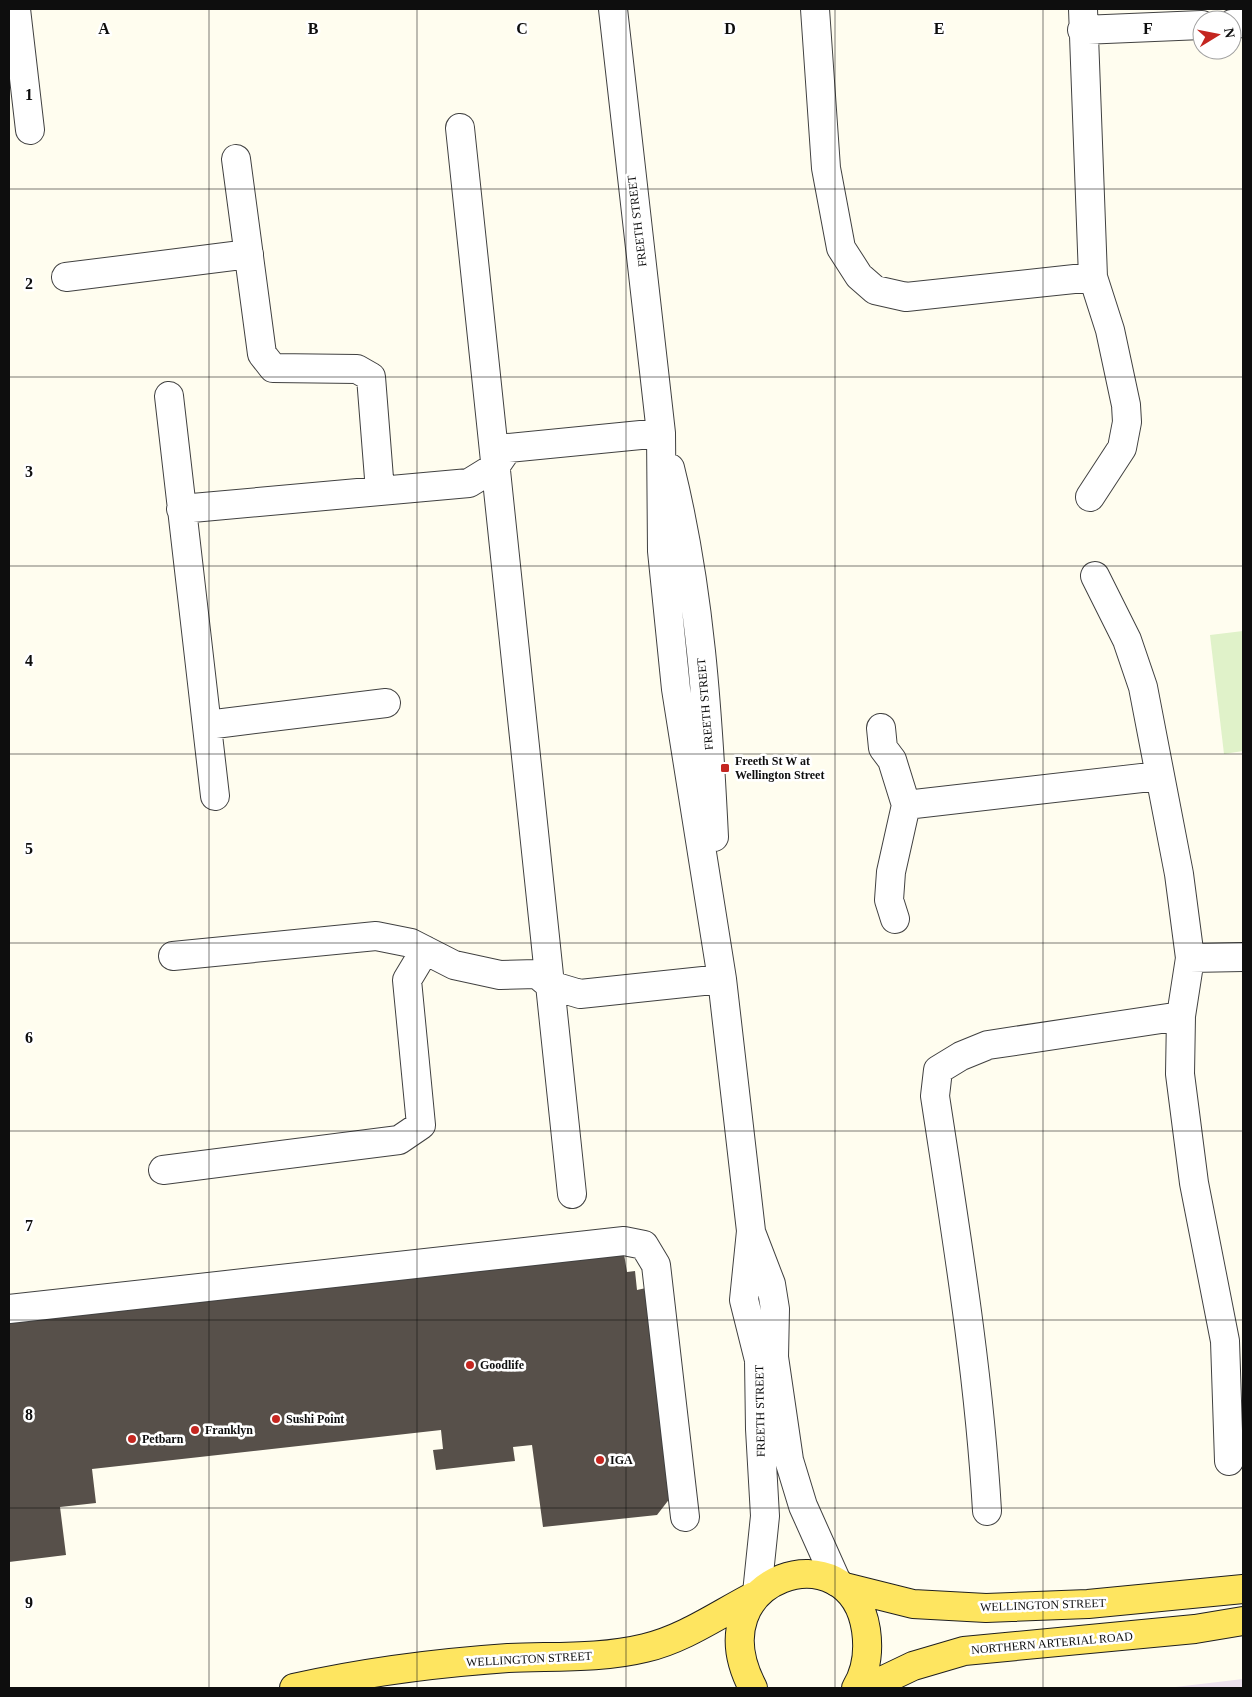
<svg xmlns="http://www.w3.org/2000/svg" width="1252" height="1697" font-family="Georgia,serif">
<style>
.industrial{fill:#ede2ed}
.pitch{fill:#e0f2c9}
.building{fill:#57504a}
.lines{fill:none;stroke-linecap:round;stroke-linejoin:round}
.minor-casing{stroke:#414141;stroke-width:30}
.major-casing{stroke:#1f1f1f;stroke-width:30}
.minor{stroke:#fff;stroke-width:28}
.major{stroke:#fee560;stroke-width:28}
.grid{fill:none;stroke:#0e0e0e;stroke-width:1;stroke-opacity:0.55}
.poi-dot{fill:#c42620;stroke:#fff;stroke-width:2}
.labels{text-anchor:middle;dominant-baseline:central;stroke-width:5;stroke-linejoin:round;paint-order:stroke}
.street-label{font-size:12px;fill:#0e0e0e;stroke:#fff}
.poi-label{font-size:12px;font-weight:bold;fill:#0e0e0e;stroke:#fff;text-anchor:start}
.grid-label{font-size:16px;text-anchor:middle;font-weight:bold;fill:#0e0e0e;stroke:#fff;stroke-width:5;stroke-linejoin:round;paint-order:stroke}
</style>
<rect width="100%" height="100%" fill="#fffdef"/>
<path class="industrial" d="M1243,1679V1688H1167Z"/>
<path class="pitch" d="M1243,631V751L1224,754L1210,635Z"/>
<path class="building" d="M624,1254L627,1272L635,1271L637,1290L646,1288L674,1493L657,1515L543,1527L532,1445L513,1447L515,1461L436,1470L433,1450L443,1449L441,1430L92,1469L96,1503L60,1507L66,1555L9,1562V1323Z"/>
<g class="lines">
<defs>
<path id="minor" d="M16,9L30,130
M613,9L661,433L662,551L676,689L722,979L751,1231L744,1300L759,1360L760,1429L765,1516L757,1593
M815,9L826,168L841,248L859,276L875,290L906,297L1093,277
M1083,9L1093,277L1110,330L1126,405L1127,422L1122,448L1090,497
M1232,24L1243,23
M1082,30L1202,25
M460,128L572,1194
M236,159L262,354L273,368L357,369L371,377L380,491
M66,277L249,254
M169,396L215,796
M670,468C700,588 708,714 714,837
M181,509L469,483L495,467L508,448L661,433
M1095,576L1127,640L1143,687L1179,874L1190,958L1181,1016L1180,1074L1194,1183L1225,1341L1229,1461
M207,725L386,703
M881,728L883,748L892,760L906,805L891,872L889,900L895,919
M906,805L1159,776
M173,956L376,936L411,943L454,965L500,975L537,974L550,985L580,994L722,979
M1190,958L1243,957
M163,1170L399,1140L421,1125L407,980L425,950
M751,1232L771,1284L775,1309L774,1357L789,1460L803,1506L837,1582
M9,1309L624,1241L644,1245L656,1265L685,1517
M987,1511C979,1372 956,1234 935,1096L938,1070L961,1056L988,1045L1181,1016"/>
<path id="major" d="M845,1587L913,1604L986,1608L1088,1604L1243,1589
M294,1688C365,1672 436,1663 508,1658C554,1656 600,1659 645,1648C684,1639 719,1614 754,1596
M753,1688C694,1576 851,1528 866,1630C869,1651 867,1670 856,1688
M867,1688L913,1666L964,1651L1195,1629L1243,1621"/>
</defs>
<use href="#minor" class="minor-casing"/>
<use href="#major" class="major-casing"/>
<use href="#minor" class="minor"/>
<use href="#major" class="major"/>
</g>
<path class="grid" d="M209,9V1688M417,9V1688M626,9V1688M835,9V1688M1043,9V1688M9,189H1243M9,377H1243M9,566H1243M9,754H1243M9,943H1243M9,1131H1243M9,1320H1243M9,1508H1243"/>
<g class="poi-dot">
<rect x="720" y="763" width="10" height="10" rx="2.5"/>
<circle cx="470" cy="1365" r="5"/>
<circle cx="276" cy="1419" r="5"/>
<circle cx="195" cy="1430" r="5"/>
<circle cx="132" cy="1439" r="5"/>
<circle cx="600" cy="1460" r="5"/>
</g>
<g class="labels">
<g class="street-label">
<text transform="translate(637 221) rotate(-97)">FREETH STREET</text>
<text transform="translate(705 704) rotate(-95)">FREETH STREET</text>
<text transform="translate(760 1411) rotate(-91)">FREETH STREET</text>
<text transform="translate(1043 1605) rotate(-2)">WELLINGTON STREET</text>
<text transform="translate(1052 1643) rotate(-5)">NORTHERN ARTERIAL ROAD</text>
<text transform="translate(529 1659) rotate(-3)">WELLINGTON STREET</text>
</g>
<g class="poi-label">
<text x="735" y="761">Freeth St W at<tspan x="735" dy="14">Wellington Street</tspan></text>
<text x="480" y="1365">Goodlife</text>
<text x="286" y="1419">Sushi Point</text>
<text x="205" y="1430">Franklyn</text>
<text x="142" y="1439">Petbarn</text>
<text x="610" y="1460">IGA</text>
</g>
</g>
<g class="grid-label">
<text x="104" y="34">A</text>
<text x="313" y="34">B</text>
<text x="522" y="34">C</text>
<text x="730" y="34">D</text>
<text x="939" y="34">E</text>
<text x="1148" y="34">F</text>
<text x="29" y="100">1</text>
<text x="29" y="289">2</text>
<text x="29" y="477">3</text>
<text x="29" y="666">4</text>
<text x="29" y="854">5</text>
<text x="29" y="1043">6</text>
<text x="29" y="1231">7</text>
<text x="29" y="1420">8</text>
<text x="29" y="1608">9</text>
</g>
<rect width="1252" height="1697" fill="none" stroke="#0e0e0e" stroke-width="20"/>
<g transform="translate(1217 35) rotate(80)"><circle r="24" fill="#ffffff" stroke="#9f9f9f"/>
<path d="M0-4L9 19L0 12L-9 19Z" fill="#c42620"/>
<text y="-8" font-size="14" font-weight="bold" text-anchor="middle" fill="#0e0e0e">N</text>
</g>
</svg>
